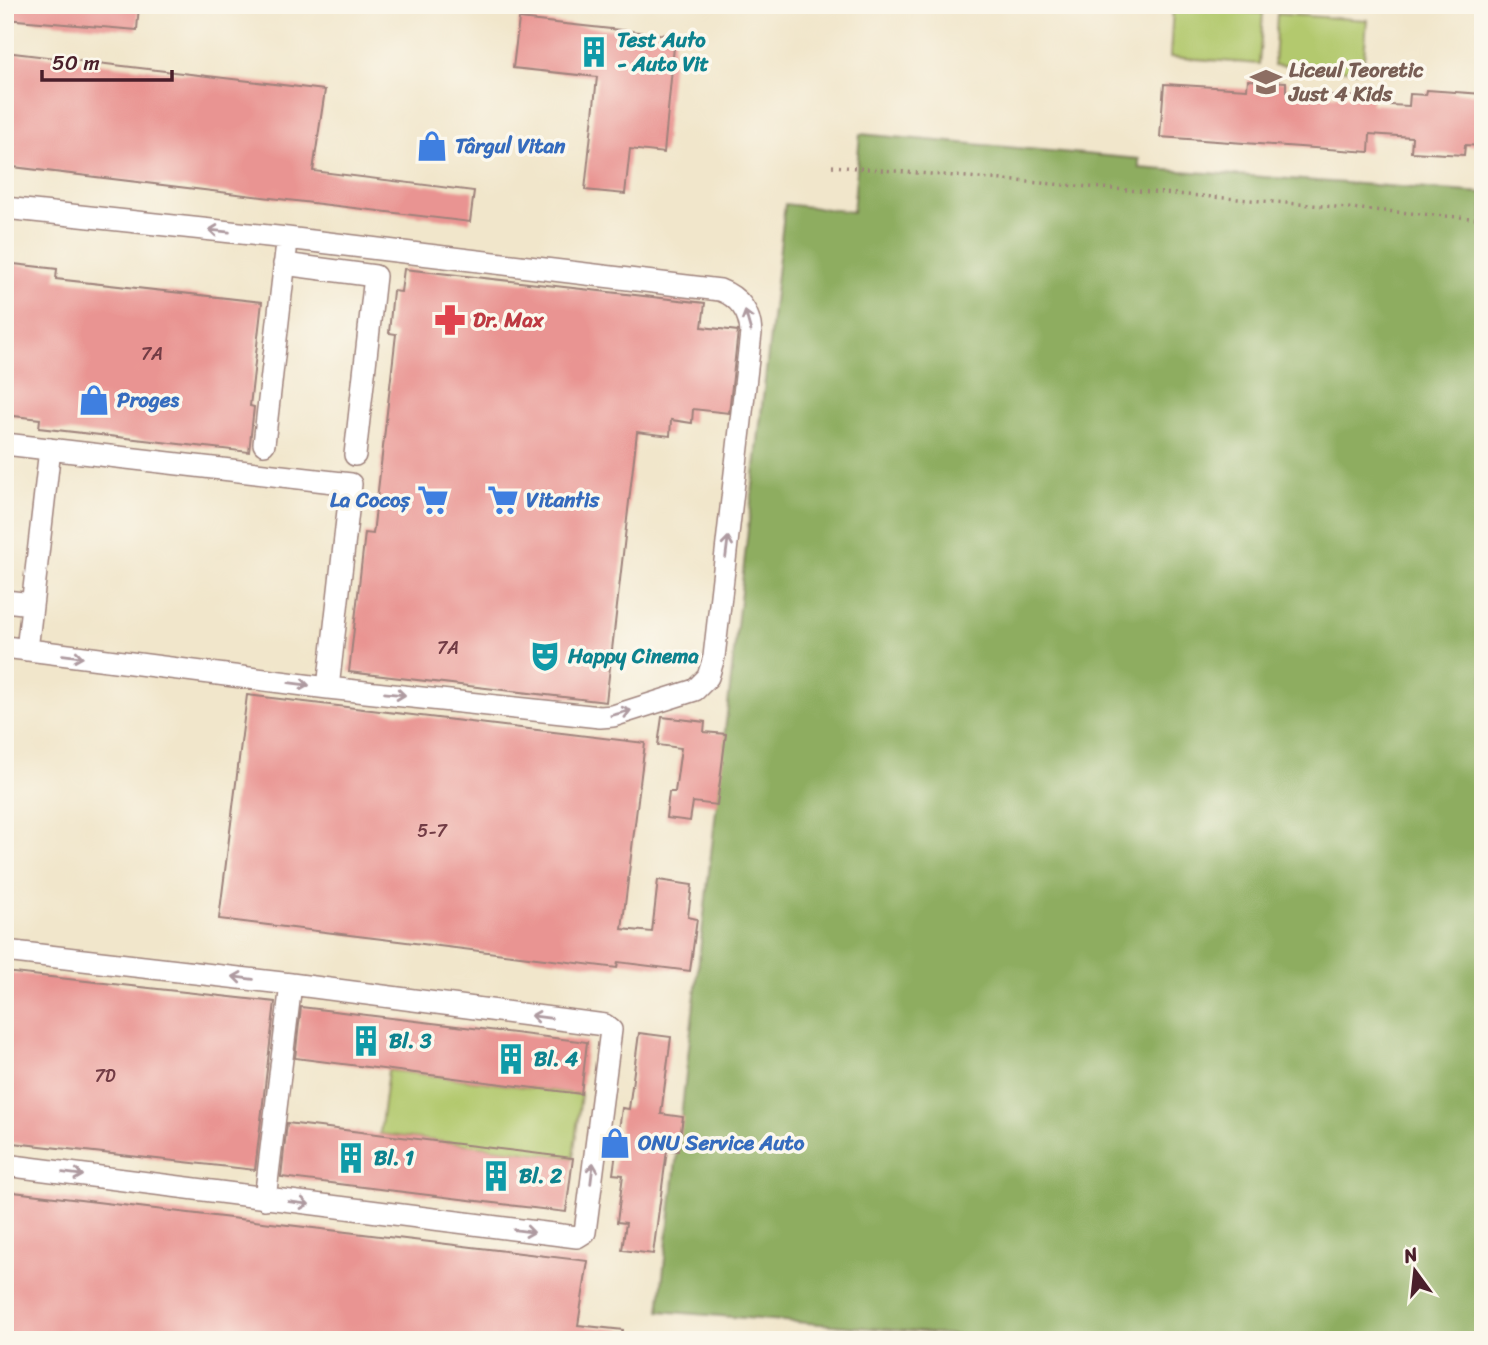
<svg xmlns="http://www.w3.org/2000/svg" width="1488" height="1345" font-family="Sriracha,sans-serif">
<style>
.green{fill:#b3c96e;stroke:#7e744c;stroke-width:2}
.forest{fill:#8ead61;stroke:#6c6646;stroke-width:2}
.building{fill:#e99492}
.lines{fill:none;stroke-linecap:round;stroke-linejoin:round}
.minor-casing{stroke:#9e827b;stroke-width:24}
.path{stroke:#9e827b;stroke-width:3.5;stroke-dasharray:2 5;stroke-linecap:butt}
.minor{stroke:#fff;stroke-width:21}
.oneway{stroke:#ae9aa0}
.labels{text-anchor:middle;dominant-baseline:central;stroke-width:7;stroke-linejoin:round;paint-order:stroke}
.number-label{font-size:18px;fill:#723c45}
.culture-label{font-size:21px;font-weight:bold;fill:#0d838f;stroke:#fbf7ec;text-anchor:start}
.education-label{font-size:21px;font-weight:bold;fill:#785e54;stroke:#fbf7ec;text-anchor:start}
.shop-label{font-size:21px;font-weight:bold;fill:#366cbe;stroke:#fbf7ec;text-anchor:start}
.health-label{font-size:21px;font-weight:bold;fill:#be3a42;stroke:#fbf7ec;text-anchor:start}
</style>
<rect width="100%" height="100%" fill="#fbf7ec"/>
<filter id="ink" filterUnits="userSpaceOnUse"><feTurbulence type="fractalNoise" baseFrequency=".0143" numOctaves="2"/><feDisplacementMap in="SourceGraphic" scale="14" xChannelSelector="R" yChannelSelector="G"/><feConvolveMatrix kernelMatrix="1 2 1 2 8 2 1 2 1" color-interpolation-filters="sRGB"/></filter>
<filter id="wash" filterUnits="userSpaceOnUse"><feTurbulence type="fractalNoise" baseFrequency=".00686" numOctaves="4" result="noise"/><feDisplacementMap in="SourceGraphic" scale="28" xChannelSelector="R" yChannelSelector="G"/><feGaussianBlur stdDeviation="1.57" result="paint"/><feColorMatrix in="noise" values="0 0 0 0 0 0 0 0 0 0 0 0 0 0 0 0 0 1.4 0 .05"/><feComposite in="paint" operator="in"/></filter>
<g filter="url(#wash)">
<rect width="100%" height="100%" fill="#f1e6cb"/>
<path class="green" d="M1173,7L1263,13L1259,64L1170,57Z
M1277,14L1367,20L1363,71L1274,65Z
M388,1070L581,1094L573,1158L380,1134Z"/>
<path class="forest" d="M860,134L1139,159V168L1483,193V1340H1016L659,1311L785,204L853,212Z"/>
<g id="blocks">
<path class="building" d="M5,5H139L137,30L5,19Z
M519,19L675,36L664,153L630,149L625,194L585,190L597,77L513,68Z
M5,52L325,90L313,171L474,191L470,222L5,166Z
M1248,80L1286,82V92L1372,98V104L1409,106L1410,94L1426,95L1427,90L1483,94V146L1465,145L1464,155L1411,152L1412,137L1370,134L1369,152L1160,137L1164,84L1247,89Z
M5,263L57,269L56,279L262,302L250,406L254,407L249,452L39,428L40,419L5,415Z
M404,269L705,303L702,327L738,331L729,413L693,409L692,423L671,420L670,436L637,432L606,702L349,672L365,533L373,534L396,334L389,333L393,291L401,292Z
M247,695L645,743L622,929L652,932L658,880L692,885L688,917L697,919L690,971L618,962L617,968L219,919Z
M662,717L705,722L704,732L726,734L717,805L693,802L690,821L666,818L669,792H675L681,748L658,745Z
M5,972L275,1002L255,1170L5,1142Z
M301,1007L587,1042L581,1094L295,1058Z
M639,1033L671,1037L661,1114L683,1117L678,1151L667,1150L653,1254L622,1250L626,1223L617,1222L623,1175L613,1174L622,1108L629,1109Z
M287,1123L573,1158L566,1212L281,1177Z
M5,1191L588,1261L578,1325L623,1330L622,1340H5Z"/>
</g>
</g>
<g filter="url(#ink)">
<use href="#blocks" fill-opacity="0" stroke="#9e827b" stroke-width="2"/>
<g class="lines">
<defs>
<path id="minor" d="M5,208L287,238L720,290C739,297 750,312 751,333L714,657L708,677L695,690L613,716L600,717L328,688L5,647
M284,264L375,276L355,455
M5,444L351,484L328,688
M264,444L286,251
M5,601L32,604
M27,650L50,449
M5,951L291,984L605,1025L611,1030L585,1232L577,1237L5,1165
M265,1199L291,984"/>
</defs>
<use href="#minor" class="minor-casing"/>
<path class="path" d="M832,166L1483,219"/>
<use href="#minor" class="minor"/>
</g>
<defs><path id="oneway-shaft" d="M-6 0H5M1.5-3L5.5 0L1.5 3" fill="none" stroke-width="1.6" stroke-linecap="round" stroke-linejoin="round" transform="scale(1.75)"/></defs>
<g class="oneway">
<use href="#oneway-shaft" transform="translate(219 231) rotate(-174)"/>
<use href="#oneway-shaft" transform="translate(748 321) rotate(-106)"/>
<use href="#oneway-shaft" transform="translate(727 547) rotate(-83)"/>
<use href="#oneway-shaft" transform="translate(73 656) rotate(7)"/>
<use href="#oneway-shaft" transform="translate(299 684) rotate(7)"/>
<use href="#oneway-shaft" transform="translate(395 694) rotate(6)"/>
<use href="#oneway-shaft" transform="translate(621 713) rotate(-15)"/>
<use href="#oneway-shaft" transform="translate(243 978) rotate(-173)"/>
<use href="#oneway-shaft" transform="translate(541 1017) rotate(-173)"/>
<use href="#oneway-shaft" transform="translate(592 1173) rotate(-83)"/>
<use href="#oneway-shaft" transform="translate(73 1174) rotate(7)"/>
<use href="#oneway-shaft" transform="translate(299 1203) rotate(7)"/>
<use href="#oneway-shaft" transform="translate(524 1231) rotate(7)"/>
</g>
</g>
<defs>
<symbol id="building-bare" viewBox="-9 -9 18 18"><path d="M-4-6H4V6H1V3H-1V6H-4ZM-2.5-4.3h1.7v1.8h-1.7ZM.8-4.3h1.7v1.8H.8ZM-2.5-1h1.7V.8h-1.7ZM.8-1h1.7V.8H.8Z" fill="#0f9aa8" stroke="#fbf7ec" stroke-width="2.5" paint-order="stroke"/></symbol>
<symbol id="school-bare" viewBox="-9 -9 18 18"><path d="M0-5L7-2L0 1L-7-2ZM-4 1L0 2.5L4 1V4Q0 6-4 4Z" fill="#8d6e63" stroke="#fbf7ec" stroke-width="2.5" paint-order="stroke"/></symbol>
<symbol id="shop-bare" viewBox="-9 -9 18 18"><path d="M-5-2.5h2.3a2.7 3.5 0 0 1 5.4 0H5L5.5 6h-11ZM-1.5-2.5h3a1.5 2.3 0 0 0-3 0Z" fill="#3f7fe0" stroke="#fbf7ec" stroke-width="2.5" paint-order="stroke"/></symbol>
<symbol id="pharmacy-bare" viewBox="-9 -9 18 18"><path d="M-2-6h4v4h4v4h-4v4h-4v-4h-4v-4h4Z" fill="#e0444e" stroke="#fbf7ec" stroke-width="2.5" paint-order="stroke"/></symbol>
<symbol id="supermarket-bare" viewBox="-9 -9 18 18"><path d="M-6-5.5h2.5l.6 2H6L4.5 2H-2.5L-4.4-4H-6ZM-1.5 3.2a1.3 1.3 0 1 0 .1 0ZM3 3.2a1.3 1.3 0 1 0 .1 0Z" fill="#3f7fe0" stroke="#fbf7ec" stroke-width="2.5" paint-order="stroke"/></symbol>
<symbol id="theatre-bare" viewBox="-9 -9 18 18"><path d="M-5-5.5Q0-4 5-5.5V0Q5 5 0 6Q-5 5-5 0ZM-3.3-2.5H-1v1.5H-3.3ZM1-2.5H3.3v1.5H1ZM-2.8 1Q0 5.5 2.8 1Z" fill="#0f9aa8" stroke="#fbf7ec" stroke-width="2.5" paint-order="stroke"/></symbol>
</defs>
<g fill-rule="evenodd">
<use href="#building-bare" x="572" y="30" width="44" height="44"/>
<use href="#school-bare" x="1244" y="60" width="44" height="44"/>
<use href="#shop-bare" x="410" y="124" width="44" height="44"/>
<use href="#pharmacy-bare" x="428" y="298" width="44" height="44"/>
<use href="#shop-bare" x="72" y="378" width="44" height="44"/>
<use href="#supermarket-bare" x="411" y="478" width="44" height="44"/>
<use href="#supermarket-bare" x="481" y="478" width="44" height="44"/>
<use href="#theatre-bare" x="523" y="634" width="44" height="44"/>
<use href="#building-bare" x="344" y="1019" width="44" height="44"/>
<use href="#building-bare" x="489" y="1037" width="44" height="44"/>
<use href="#shop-bare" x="593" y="1121" width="44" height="44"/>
<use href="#building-bare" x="329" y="1136" width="44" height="44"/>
<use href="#building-bare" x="474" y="1154" width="44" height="44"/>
</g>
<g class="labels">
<g class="number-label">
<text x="152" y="354">7A</text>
<text x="448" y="648">7A</text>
<text x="432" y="831">5-7</text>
<text x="105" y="1076">7D</text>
</g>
<g class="culture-label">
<text x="617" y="40">Test Auto<tspan x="617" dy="24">- Auto Vit</tspan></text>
<text x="568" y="656">Happy Cinema</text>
<text x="389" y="1041">Bl. 3</text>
<text x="534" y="1059">Bl. 4</text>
<text x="374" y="1158">Bl. 1</text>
<text x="519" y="1176">Bl. 2</text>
</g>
<g class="education-label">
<text x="1289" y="70">Liceul Teoretic<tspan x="1289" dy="24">Just 4 Kids</tspan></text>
</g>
<g class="shop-label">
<text x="455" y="146">Târgul Vitan</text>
<text x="117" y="400">Proges</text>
<text x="410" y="500" text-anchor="end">La Cocoș</text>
<text x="526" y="500">Vitantis</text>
<text x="638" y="1143">ONU Service Auto</text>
</g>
<g class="health-label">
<text x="473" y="320">Dr. Max</text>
</g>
</g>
<rect width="1488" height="1345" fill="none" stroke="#fbf7ec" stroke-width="28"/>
<g transform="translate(1415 1271) rotate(345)" stroke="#fbf7ec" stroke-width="5" paint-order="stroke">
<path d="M0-5L12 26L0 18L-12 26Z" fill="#4a1f2b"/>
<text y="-10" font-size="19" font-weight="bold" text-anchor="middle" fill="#4a1f2b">N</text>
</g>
<path d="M42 70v10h130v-10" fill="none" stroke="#4a1f2b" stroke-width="3.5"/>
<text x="52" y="70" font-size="21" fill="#4a1f2b" stroke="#fbf7ec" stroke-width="5" paint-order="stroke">50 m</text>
</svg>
